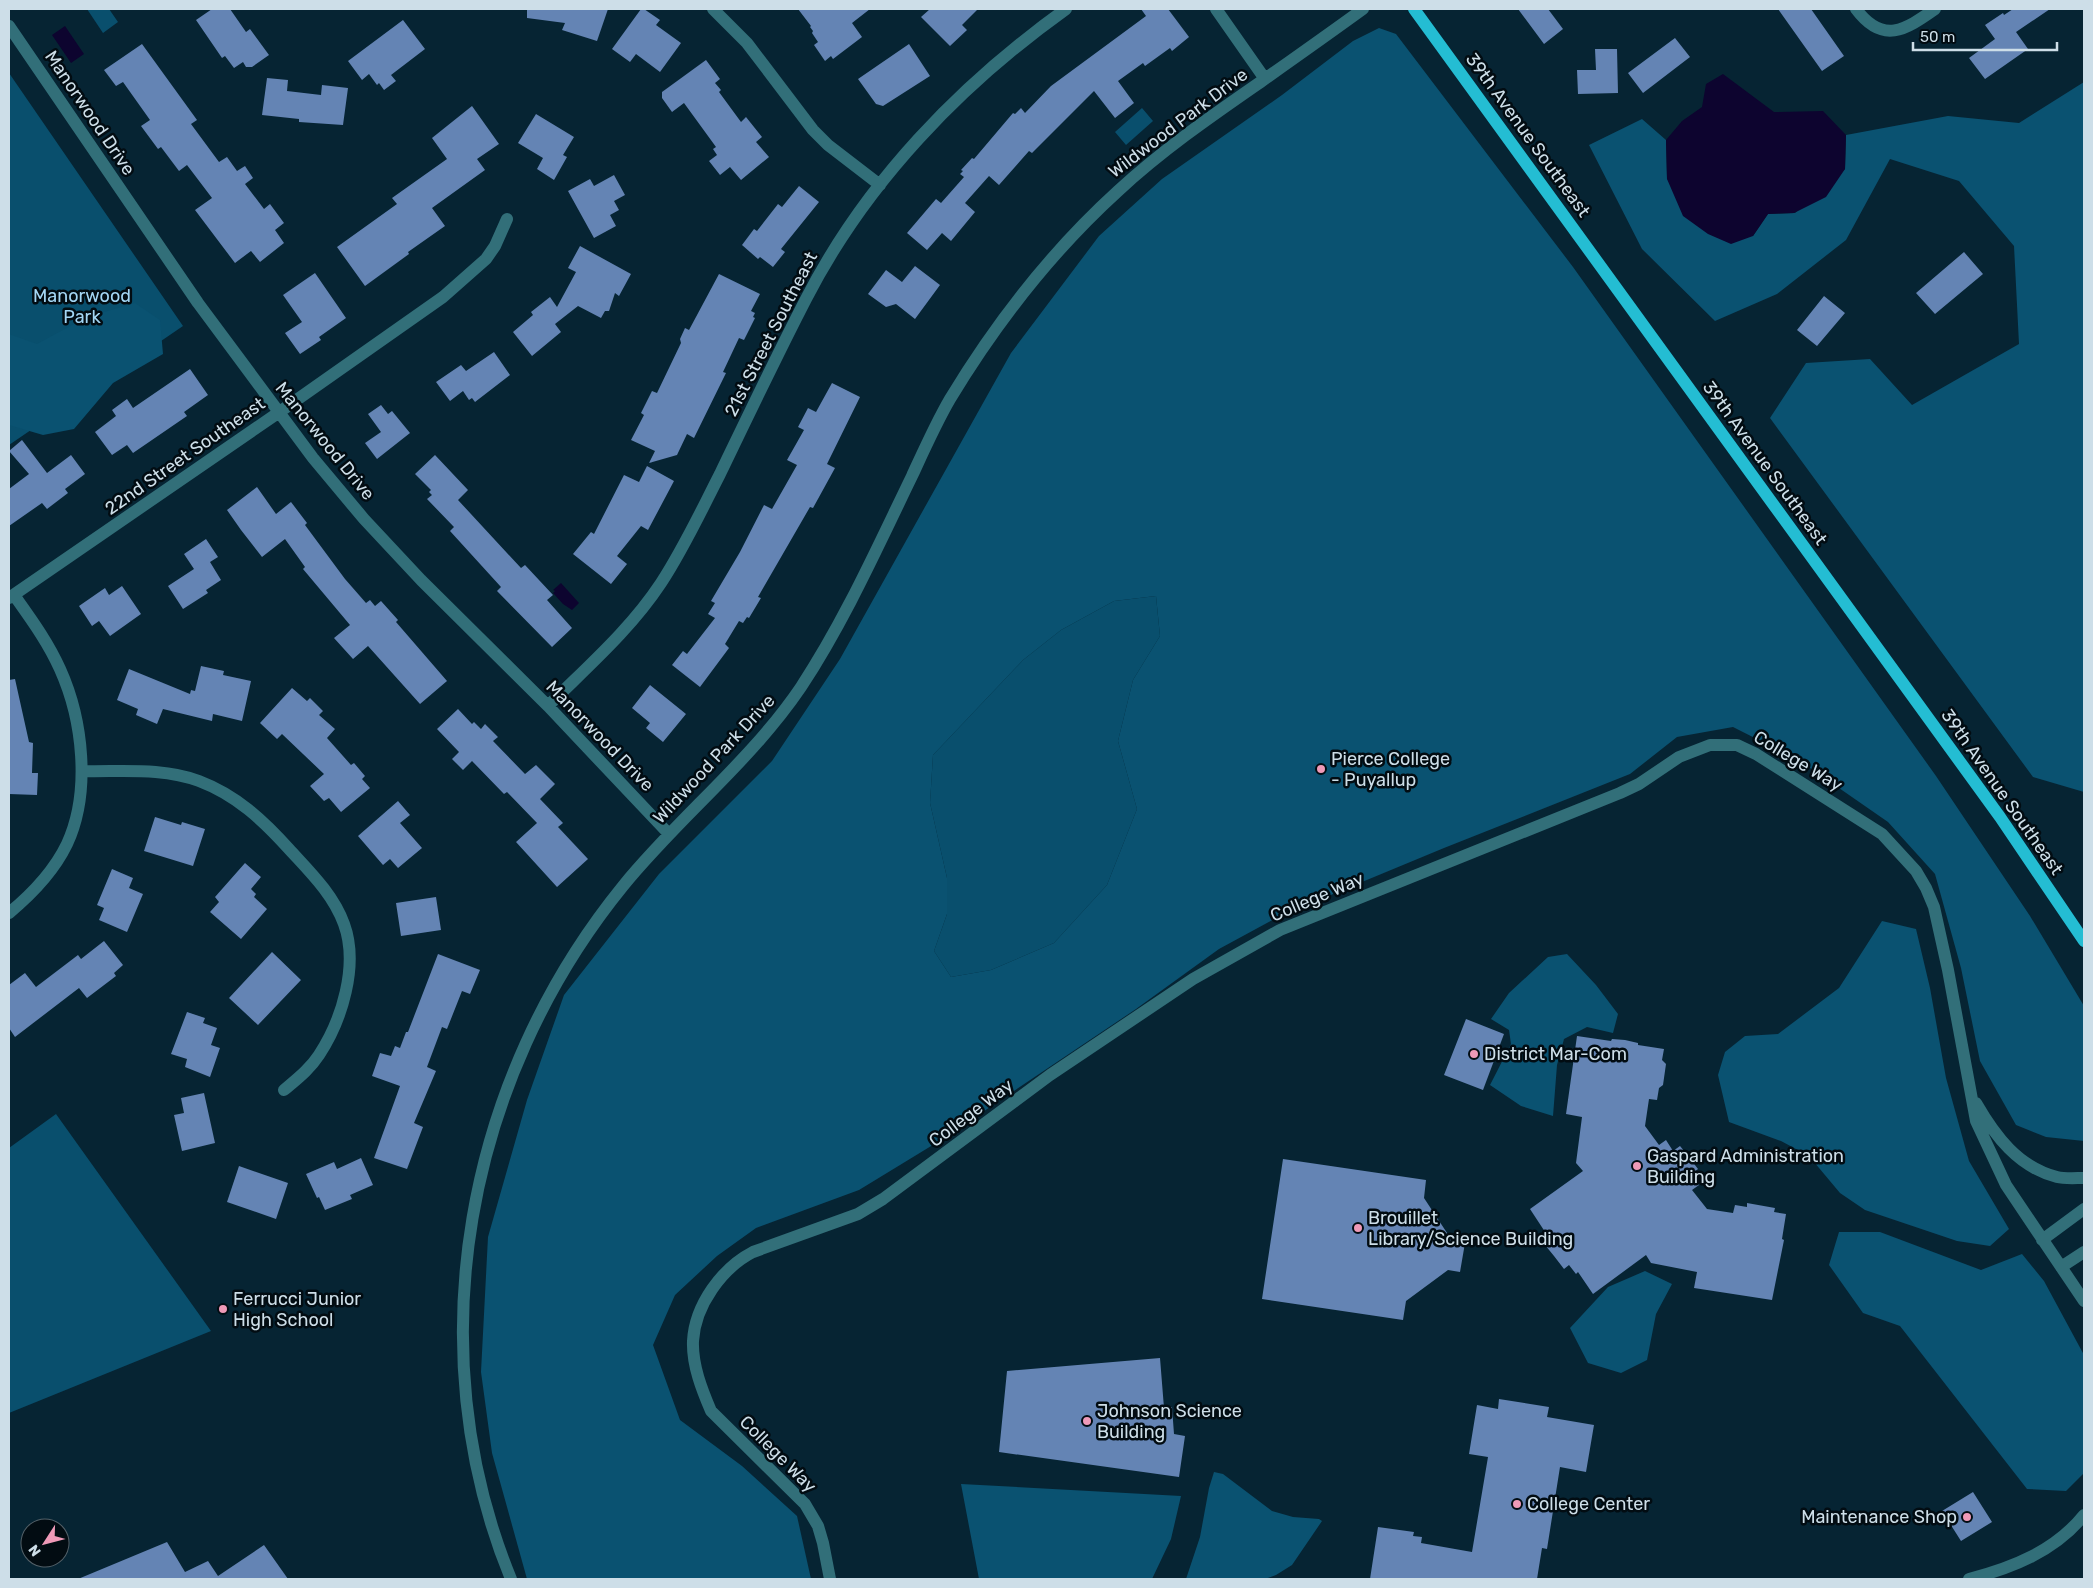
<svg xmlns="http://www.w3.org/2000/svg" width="2093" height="1588" font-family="Rubik,sans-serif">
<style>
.green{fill:#094f6d}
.forest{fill:#0a5271;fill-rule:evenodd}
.water{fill:#0d042f}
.building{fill:#6484b4}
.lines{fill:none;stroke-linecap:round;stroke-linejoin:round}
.minor{stroke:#326f79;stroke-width:12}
.major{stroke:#24bdd3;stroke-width:12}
.poi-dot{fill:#ef9ab8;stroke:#020c12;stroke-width:2}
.labels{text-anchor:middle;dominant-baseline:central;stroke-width:5;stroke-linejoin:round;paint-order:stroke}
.street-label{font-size:18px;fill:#cddee8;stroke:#020c12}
.park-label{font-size:18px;fill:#a3d6f4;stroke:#020c12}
.poi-label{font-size:18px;fill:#cddee8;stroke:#020c12;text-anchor:start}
</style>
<rect width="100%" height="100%" fill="#062433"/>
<path class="green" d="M87,9H109L118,22L103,33Z
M9,73L183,326L9,445Z
M1142,108L1153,121L1126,145L1115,132Z
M1156,596L1160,636L1133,680L1118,741L1137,809L1107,885L1054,943L991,970L951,977L934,951L947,914V878L930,803L933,755L1023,660L1061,630L1114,601Z
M56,1114L211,1331L9,1413V1148Z"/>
<path class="forest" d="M1379,28L1396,34L1573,267L1936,776L2030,916L2084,1006V1141L2046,1137L2016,1125L1980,1061L1961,968L1935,874L1888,822L1800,761L1733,727L1677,737L1630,774L1444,848L1280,916L1219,949L1136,1009L941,1140L859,1190L756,1228L717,1256L675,1295L653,1345L680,1420L742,1466L797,1516L811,1579H527L492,1453L481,1372L488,1237L527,1100L564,995L659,874L772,761L840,659L1011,353L1099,236L1162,179L1282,95L1353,41ZM1156,596L1160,636L1133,680L1118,741L1137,809L1107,885L1054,943L991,970L951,977L934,951L947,914V878L930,803L933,755L1023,660L1061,630L1114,601Z
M2084,82V792L2033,777L1770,418L1806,363L1870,359L1912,405L2019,344L2014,246L1959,181L1890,159L1846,240L1777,294L1715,321L1642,249L1589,145L1642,119L1666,140L1667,179L1753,236L1768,214L1795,213L1845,169L1846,135L1948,116L2019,123Z
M135,303L160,320L163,354L113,383L74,429L43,435L9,425V334L37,344L87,317Z
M1882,921L1916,929L1930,988L1946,1078L1969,1161L2009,1229L1990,1246L1957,1241L1865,1210L1840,1193L1809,1156L1781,1141L1729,1122L1718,1075L1725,1052L1745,1036L1778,1034L1839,988Z
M1567,954L1596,985L1618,1014L1613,1033L1587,1027L1564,1039L1557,1065L1553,1116L1521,1106L1490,1085L1511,1044L1509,1030L1491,1019L1509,993L1548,957Z
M1839,1232H1880L1981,1270L2022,1254L2044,1281L2084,1355V1473L2066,1491L2027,1489L1900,1326L1863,1313L1829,1265Z
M1645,1271L1672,1284L1656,1314L1647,1360L1621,1373L1588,1363L1570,1328L1608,1287Z
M1214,1472L1223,1474L1272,1511L1293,1517L1319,1519L1322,1521L1292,1565L1276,1575L1265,1579H1186L1200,1537L1209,1488Z
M961,1484L1181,1496L1171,1539L1152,1579H979Z"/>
<path class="water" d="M65,26L84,54L71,63L52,35Z
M1723,74L1774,112L1823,111L1846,135L1845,169L1826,197L1794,213L1768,214L1753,236L1731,244L1708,234L1683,216L1667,179L1666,140L1682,121L1702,107L1706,84Z
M561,583L579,603L572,610L563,604L553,593L555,591L553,590Z"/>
<path class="building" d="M212,9H230L246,32L250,29L269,55L252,67H246L243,62L234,68L225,56L222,58L196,20Z
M527,9H608L597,41L562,30L565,23L527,18Z
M641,9H644L660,20L656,25L681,43L660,72L636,54L630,62L612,49Z
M798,9H870L852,23L862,37L833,59L831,56L825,61L814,45L818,42L812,33L813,31L810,27L811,26Z
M930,9H978L962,25L967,30L950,46L921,17Z
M1141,9H1168L1189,37L1172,51L1170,48L1145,66L1143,63L1118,81L1134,103L1115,118L1094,91L1032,153L1029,151L999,185L989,176L965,203L975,212L951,241L942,233L927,250L907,233L936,199L941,203L964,177L960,174L963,171L961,170L972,158L974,159L1013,113L1015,114L1021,108L1025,113L1051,86L1146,16Z
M1518,9H1548L1563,29L1544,44Z
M1778,9H1811L1844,56L1822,71Z
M2013,9H2050L2016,32L2028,49L1985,79L1969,58L1995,39L1985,25L2003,13L2004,15Z
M403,20L425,49L391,75L396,81L384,90L379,83L377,85L369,74L362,80L348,61Z
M1675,38L1690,57L1643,93L1628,73Z
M142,44L197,120L191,124L219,162L227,157L237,171L245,166L253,178L245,184L264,209L270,204L284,223L275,230L284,243L260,262L251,251L235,263L195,210L212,198L187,165L179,171L161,147L158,149L141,126L150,120L123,82L116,86L104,70Z
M909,44L930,76L883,106L876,104L858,79Z
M1595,49H1617L1618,93L1578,94L1577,70H1596Z
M706,60L720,79L715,83L721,90L719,92L741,122L746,117L762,137L756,142L769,157L741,180L730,167L720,175L709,161L717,155L713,149L716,147L684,103L672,112L662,98V92Z
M267,78L288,80L287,91L321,95L322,85L348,88L343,125L299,122V119L262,115Z
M472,106L499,144L477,159L485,170L432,208L445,226L408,252L409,254L365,286L337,247L397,204L392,198L447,159L432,138Z
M536,114L574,137L563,155L567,157L554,180L537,169L543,158L518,143Z
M614,175L625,195L614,201L619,210L610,215L616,226L594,238L568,191L590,179L594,186Z
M799,186L819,202L781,249L785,252L773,267L760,257L758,259L742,245L754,229L757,231L778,204L782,207Z
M580,246L631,274L619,296L615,293L609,311H605L601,318L578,306L555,324L561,332L532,356L513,332L533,315L531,312L550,297L557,307L576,272L568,268Z
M1964,252L1983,274L1935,314L1916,293Z
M915,266L940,285L915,319L896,304L886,307L868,294L886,270L902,282Z
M315,273L346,318L319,337L321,340L300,354L285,333L302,322L283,295Z
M719,274L760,294L751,311L755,313L753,317L755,318L744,340L739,338L723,372L726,373L694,438L687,434L677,455L649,463L655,451L631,440L644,415L641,413L652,391L657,393L681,343L680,339L685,328L689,330Z
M1824,296L1845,313L1817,346L1797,330Z
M494,352L510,375L475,402L472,398L469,400L463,391L450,401L436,382L461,365L466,371Z
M190,369L208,395L184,412L187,416L133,453L127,445L112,455L95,432L116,416L112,410L127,399L133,408Z
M832,383L860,397L827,464L835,468L813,508L810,507L758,597L761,598L749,618L747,617L743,623L739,621L725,644L729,648L700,687L672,665L683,651L687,654L715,618L708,614L715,603L711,601L740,552L764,505L772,509L797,465L787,460L804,430L798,427L808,408L816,412Z
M381,405L388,414L392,411L410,433L377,459L365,443L381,432L368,414Z
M22,440L47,473L71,455L85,474L65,489L68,493L47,509L42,503L9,526V489L29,474L9,451Z
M435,455L468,490L458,500L521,568L525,565L553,595L547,600L572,628L552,647L497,591L501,587L450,531L454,527L427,499L432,495L429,492L431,490L415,474Z
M647,466L674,481L648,530L641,526L617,556L627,564L611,584L573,554L591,532L594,534L624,475L639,482Z
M257,487L276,514L291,502L307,523L305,525L345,579L366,603L370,600L375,606L381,601L398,620L396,622L447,681L420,704L368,646L353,659L334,638L350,625L303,569L305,567L285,539L262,557L241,530L227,510Z
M206,539L218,557L210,562L221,580L206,590L208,593L183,609L168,586L194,569L184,554Z
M122,586L141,614L110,636L99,621L92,626L79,606L105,588L109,595Z
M201,666L224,671L223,675L251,681L242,721L213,714L212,721L163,709L157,724L136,715L138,709L117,700L129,669L190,694L191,690L195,691Z
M15,679L29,742L33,743L32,773H38L37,795L9,794V680Z
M650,685L686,714L663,742L646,728L650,723L632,708Z
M292,688L307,701L310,698L323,711L319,715L335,729L327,738L351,765L354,763L365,776L362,779L370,788L341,812L329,798L324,801L310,786L324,774L282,734L277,739L260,723Z
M458,709L472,724L474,722L481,729L485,724L498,737L493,741L525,774L536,765L555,784L540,799L563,823L558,827L588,859L557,887L516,842L537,823L507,792L504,794L472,761L463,770L452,759L459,752L437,729Z
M398,801L410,815L400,823L422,848L398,868L390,859L383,865L358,836Z
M155,817L181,825L182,822L205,829L193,866L144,851Z
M245,863L261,877L251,889L256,894L254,897L267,909L241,939L210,912L219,902L215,897Z
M112,869L133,878L129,888L143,894L127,932L99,920L104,908L97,905Z
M436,897L441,930L401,936L396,903Z
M104,941L123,965L114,973L116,976L87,998L79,988L15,1037L9,1028V985L25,973L36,987L78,955L81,959Z
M272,952L301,980L258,1025L229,998Z
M438,954L480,970L470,994L462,991L447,1029L442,1027L427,1067L436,1071L414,1123L423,1127L407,1169L374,1158L400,1086L372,1076L380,1053L391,1056L395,1046L400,1048L406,1032H408Z
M187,1012L205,1018L203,1023L217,1028L211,1045L220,1048L210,1077L185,1067L187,1059L171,1054Z
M1466,1019L1504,1034L1483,1090L1444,1075Z
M1577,1036L1611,1041L1612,1039L1625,1040L1638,1043V1045L1664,1049L1662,1060L1666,1064L1663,1085L1659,1088L1657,1100L1649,1099L1645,1126L1659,1145L1666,1140L1673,1151L1680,1146L1689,1157L1698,1169L1691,1175L1699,1185L1692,1190L1707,1209L1733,1213L1735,1205L1747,1207V1203L1775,1208L1774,1212L1786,1214L1782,1239L1784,1240L1772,1300L1694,1288L1697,1272L1651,1263L1646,1255L1593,1294L1578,1272L1576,1274L1569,1265L1564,1269L1554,1256L1545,1245L1551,1241L1530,1209L1583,1171L1576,1163L1582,1117L1566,1114Z
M204,1093L215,1143L182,1151L174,1115L184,1113L181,1098Z
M361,1158L373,1185L350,1195L352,1199L325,1210L319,1197L317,1198L306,1174L334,1162L337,1169Z
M1283,1159L1426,1180L1424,1198L1453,1242L1465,1243L1460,1272L1448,1270L1406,1301L1403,1320L1262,1299Z
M239,1166L288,1183L276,1219L227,1202Z
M1160,1358L1164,1408L1172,1407L1174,1434L1185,1436L1179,1477L999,1452L1007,1371Z
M1499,1399L1549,1407L1547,1417L1594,1425L1586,1472L1560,1467L1547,1549L1542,1548L1537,1579H1370L1378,1527L1414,1532L1413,1536L1422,1537L1421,1543L1472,1552L1488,1457L1469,1454L1477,1405L1498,1409Z
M1973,1492L1992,1522L1961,1541L1942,1511Z
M167,1542L185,1572L208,1561L218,1576L264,1545L288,1579H78Z"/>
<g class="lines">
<path class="minor" d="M713,9L747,43L813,130L828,145L880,185
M1216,9L1265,79
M1856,9C1883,45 1905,30 1935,9
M9,26L198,303L313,458L364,519L421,580L548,706L668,833
M9,598L278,413L443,297L486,259L495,246L507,219
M548,706C587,667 630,630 661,583C684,548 701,511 720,474C748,416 776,357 806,299C866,182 960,85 1066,9
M82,771C120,772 163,767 199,781C236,795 263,820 289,849C310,872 333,894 344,924C359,965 342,1020 319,1055C310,1069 297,1079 284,1090
M9,913C32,894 54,871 67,844C91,792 83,720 60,669C48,642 31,619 14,595
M1976,1103C1995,1136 2018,1167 2057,1177C2065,1179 2076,1178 2084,1178
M2042,1240L2084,1209
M2061,1267L2084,1252
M511,1579C416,1348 466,1079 623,886C679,817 751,761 801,687C845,620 877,548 912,476C924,450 936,423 950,399C996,323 1052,251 1118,191C1162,150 1213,115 1262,81C1296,57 1330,33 1363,9
M830,1579L823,1543L818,1526L805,1504L711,1411C702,1390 692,1365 693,1341C695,1305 722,1268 753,1252L858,1214L883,1199L1050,1075L1193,979L1280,930L1620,793L1639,784L1679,757L1710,745H1737L1756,754L1882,834L1916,871L1926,888L1934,907L1948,970L1976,1121L2006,1185L2084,1301
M1969,1579C2012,1568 2055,1551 2084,1515"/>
<path class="major" d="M1414,9L2000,817L2084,941"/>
</g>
<g class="poi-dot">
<circle cx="1321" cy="769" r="5"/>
<circle cx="1474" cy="1054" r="5"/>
<circle cx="1637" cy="1166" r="5"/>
<circle cx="1358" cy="1228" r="5"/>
<circle cx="223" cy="1309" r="5"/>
<circle cx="1087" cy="1421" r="5"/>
<circle cx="1517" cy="1504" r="5"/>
<circle cx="1967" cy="1517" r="5"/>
</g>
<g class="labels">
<g class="street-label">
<text transform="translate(90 113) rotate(56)">Manorwood Drive</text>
<text transform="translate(1178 123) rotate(-37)">Wildwood Park Drive</text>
<text transform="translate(1528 135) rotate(54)">39th Avenue Southeast</text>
<text transform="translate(771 334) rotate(-63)">21st Street Southeast</text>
<text transform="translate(325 441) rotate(51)">Manorwood Drive</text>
<text transform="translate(185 456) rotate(-35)">22nd Street Southeast</text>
<text transform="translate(1765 463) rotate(54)">39th Avenue Southeast</text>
<text transform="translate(600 736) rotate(46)">Manorwood Drive</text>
<text transform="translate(714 759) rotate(-47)">Wildwood Park Drive</text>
<text transform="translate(1798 761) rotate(31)">College Way</text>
<text transform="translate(2002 792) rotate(55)">39th Avenue Southeast</text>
<text transform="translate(1317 897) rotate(-23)">College Way</text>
<text transform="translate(971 1113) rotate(-37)">College Way</text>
<text transform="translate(778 1454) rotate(45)">College Way</text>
</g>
<g class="park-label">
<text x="82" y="296">Manorwood<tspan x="82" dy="21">Park</tspan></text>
</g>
<g class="poi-label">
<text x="1331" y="759">Pierce College<tspan x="1331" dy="21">- Puyallup</tspan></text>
<text x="1484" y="1054">District Mar-Com</text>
<text x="1647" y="1156">Gaspard Administration<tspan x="1647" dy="21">Building</tspan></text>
<text x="1368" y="1218">Brouillet<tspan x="1368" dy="21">Library/Science Building</tspan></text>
<text x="233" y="1299">Ferrucci Junior<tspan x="233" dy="21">High School</tspan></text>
<text x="1097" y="1411">Johnson Science<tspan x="1097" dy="21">Building</tspan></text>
<text x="1527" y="1504">College Center</text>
<text x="1957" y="1517" text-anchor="end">Maintenance Shop</text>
</g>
</g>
<rect width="2093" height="1588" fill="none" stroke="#cddee8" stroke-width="20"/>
<g transform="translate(45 1543) rotate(234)"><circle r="24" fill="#020c12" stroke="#536068"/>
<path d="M0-4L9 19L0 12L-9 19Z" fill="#ef9ab8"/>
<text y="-8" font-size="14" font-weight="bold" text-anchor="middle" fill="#cddee8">N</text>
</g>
<path d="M1913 42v8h144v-8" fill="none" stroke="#cddee8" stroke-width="2.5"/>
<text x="1920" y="42" font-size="15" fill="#cddee8" stroke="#020c12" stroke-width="4" paint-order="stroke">50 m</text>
</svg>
